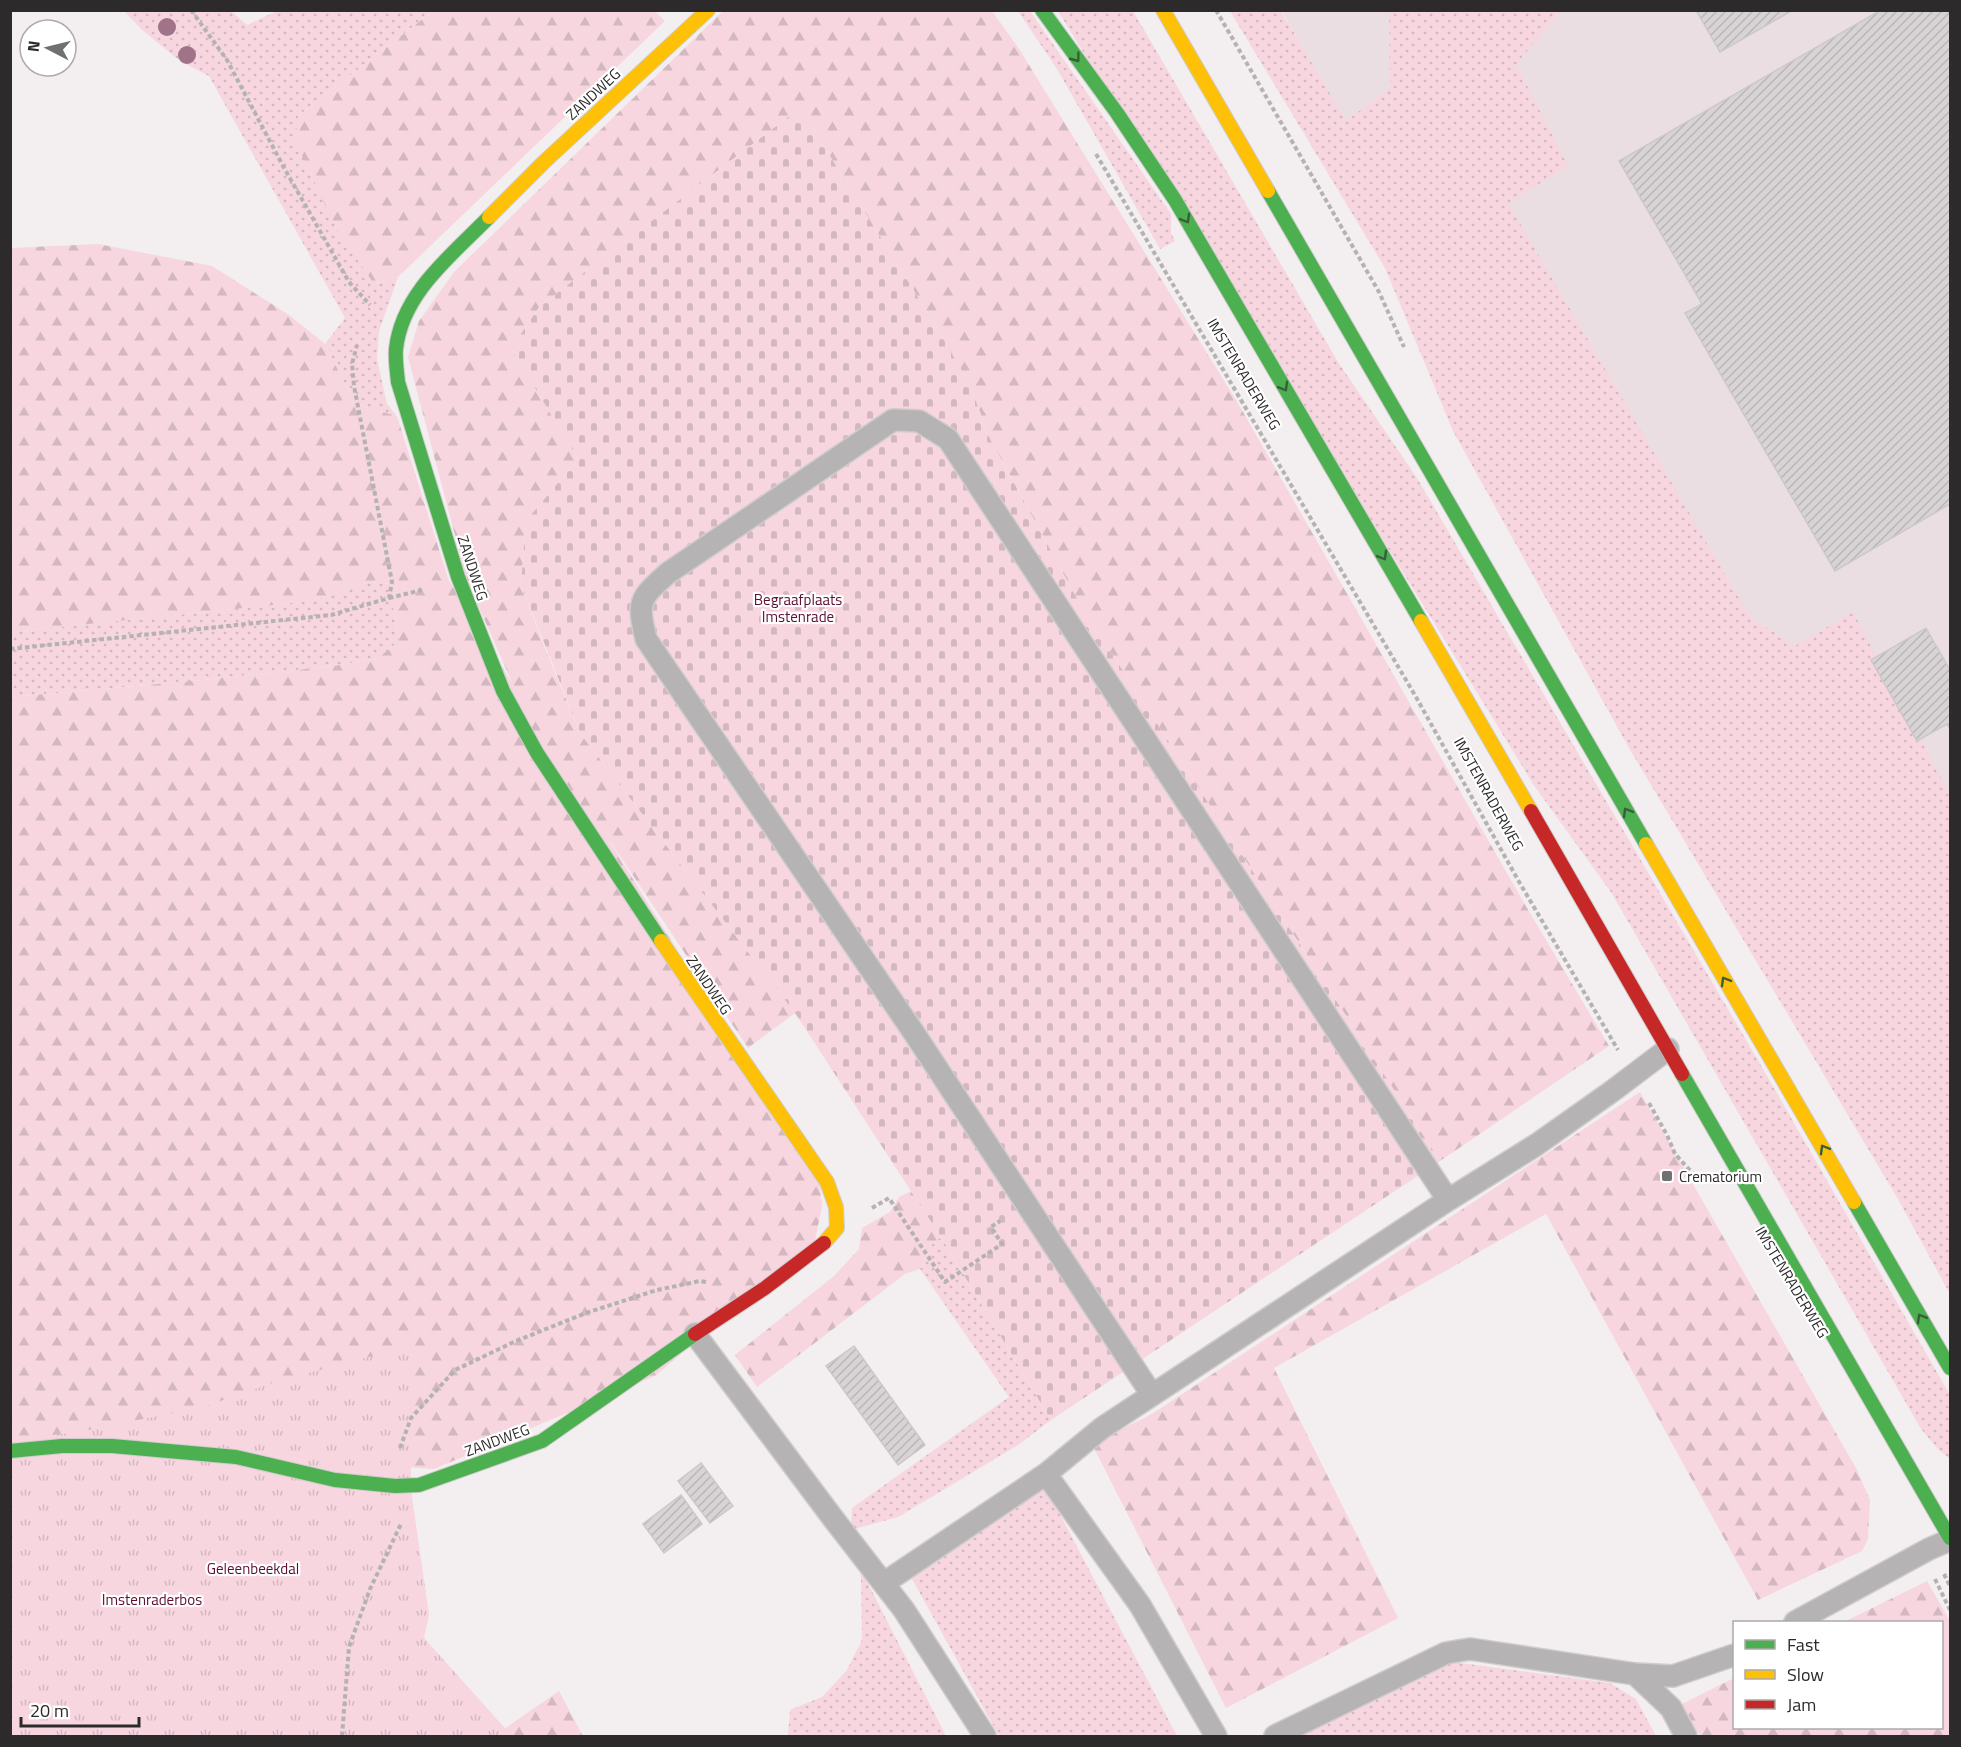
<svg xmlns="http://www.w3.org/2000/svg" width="1961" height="1747" font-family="'Titillium Web',sans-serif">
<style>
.built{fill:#eadee2}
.grass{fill:url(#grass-dots)}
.forest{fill:url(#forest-firs)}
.cemetery{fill:url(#cemetery-stones)}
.park{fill:url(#park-tufts)}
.building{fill:url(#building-hatch);stroke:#ccc8c9;stroke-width:1.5}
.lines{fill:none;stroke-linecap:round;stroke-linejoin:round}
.lane-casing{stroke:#cfcccd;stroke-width:24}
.fast-casing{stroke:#cfcccd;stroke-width:16}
.slow-casing{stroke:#cfcccd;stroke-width:16}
.jam-casing{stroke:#cfcccd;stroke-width:16}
.path{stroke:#b5b2b3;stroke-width:4;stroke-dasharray:4.5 3;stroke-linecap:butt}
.lane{stroke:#b6b3b4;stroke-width:21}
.fast{stroke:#4caf50;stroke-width:14}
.slow{stroke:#ffc107;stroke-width:14}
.jam{stroke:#c62828;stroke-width:14}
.tree{fill:#a17388}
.oneway{stroke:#395f3a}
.poi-dot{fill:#726f70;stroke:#fff;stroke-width:2}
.labels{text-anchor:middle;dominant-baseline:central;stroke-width:4.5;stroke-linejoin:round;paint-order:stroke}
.street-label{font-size:15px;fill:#2d2a2b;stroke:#fff}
.park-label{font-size:15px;fill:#5e0e33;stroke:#fff}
.poi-label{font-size:15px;fill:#2d2a2b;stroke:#fff;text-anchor:start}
</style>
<defs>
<pattern id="grass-dots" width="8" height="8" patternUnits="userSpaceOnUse" patternTransform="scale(1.5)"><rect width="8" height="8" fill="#f7d6e0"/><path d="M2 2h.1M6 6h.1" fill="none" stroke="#d4b8c0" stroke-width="1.8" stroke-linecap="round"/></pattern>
<pattern id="forest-firs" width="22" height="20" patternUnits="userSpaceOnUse" patternTransform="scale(1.5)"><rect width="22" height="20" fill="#f7d6e0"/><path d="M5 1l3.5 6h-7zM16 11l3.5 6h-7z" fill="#d4b8c0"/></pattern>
<pattern id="cemetery-stones" width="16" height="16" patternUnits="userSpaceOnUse" patternTransform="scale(1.5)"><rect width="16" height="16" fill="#f7d6e0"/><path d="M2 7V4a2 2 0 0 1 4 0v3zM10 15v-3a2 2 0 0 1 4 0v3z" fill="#d4b8c0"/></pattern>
<pattern id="park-tufts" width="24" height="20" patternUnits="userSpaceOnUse" patternTransform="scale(1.5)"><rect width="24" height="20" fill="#f7d6e0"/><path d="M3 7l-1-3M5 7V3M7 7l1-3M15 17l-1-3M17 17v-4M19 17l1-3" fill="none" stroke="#d4b8c0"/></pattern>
<pattern id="building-hatch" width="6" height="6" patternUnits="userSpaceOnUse" patternTransform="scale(1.5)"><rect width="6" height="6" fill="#d8d4d5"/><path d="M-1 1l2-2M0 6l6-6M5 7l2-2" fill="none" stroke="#bab6b7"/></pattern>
</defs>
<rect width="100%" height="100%" fill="#f3eeef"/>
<path class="built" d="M1282,11H1950V1212Z"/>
<path class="grass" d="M124,11H231L247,25L277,11H433L298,116L375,284L398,277L379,331L377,359L387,404L397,416L355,404L325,344L345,318L209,76L180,61L141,29Z
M1018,11H1030L1171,214V233L1175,241L1160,249L1057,69Z
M1058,11H1133L1338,362L1417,478L1763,1069L1950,1395V1459L1939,1450L1921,1429L1611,892L1535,787Z
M1230,11H1281L1346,121L1390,88L1389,11H1561L1516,64L1568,166L1508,203L1750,617L1795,646L1853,612L1950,795V1294L1898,1199L1629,748L1453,431L1385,268Z
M370,582L389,584L399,641L378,658L334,666L203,680L11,697L10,632L311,601Z
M941,1237L1051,1420L1018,1445L898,1517L851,1530L852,1508L1009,1397L920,1269L932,1244Z
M1038,1473L1177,1736H999L901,1559Z
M861,1570L946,1736H788L790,1710L822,1697L847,1670L862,1640Z
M1431,1659L1610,1683L1636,1699L1656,1736H1282Z"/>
<path class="forest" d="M654,10L665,21L398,277L374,284L336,228L295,141L298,116L433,11Z
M723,11H992L1019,49L1239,405L1524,903L1609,1046L1440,1161L1081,606L989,437L970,385L934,323L800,108L540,306L511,348L578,459L526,521L521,585L545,648L580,733L795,1013L748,1048L526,715L466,577L408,357L419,321L454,272Z
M98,244L212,266L289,315L325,344L355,404L397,416L449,581L819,1180L822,1206L815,1240L655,1376L434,1469L11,1439V697L203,680L334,666L378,658L399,641L389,584L370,582L311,601L11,632V248Z
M1640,1092L1856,1468L1870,1500L1868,1539L1862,1551L1758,1600L1546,1214L1274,1368L1398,1618L1226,1708L1092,1444L1152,1414Z
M911,1191L941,1237L932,1244L920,1269L905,1274L757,1387L735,1355L834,1276L859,1249L862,1228L890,1212L899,1197Z
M1927,1581L1950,1621V1736H1700L1682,1704L1734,1678V1728H1942V1622H1844Z
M559,1691L583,1736H494Z"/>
<path class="cemetery" d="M800,108L934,323L970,385L989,437L1081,606L1440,1161L1051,1420L941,1237L795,1013L580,733L521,585L526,521L578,459L511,348L540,306Z"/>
<path class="park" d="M411,1346V1490L429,1615L424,1638L512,1736H11V1439L73,1433L203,1407L281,1380Z"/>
<path class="building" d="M1696,10H1793L1720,52Z
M1881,10H1950V504L1835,571L1685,313L1702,304L1619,161Z
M1926,628L1950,670V729L1947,724L1917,741L1871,660Z
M854,1346L925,1445L898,1465L826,1366Z
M701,1463L733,1506L710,1523L678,1481Z
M681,1495L702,1524L664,1553L643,1524Z"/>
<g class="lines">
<defs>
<path id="lane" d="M695,1334L832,1517L904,1610L985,1736
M1152,1395L914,1033L646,639C637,601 639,599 668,573L893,420L919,421L948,439L1448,1200
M1046,1474L1140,1605L1216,1736
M884,1583L1046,1474L1102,1428L1448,1200L1536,1145L1611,1092L1668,1049
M1795,1622L1929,1549L1950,1540
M1635,1674L1671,1708L1686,1736
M1275,1736L1446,1653L1470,1649L1635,1674L1673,1676L1734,1655"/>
<path id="fast" d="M1042,10L1117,113L1175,200L1421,621
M1268,191L1646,844
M489,217C452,255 402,293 396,349C395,360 397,371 398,382L458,577L503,691L537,753L661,941
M1682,1074L1950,1538
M1854,1202L1950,1368
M10,1451L62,1446H112L236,1457L335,1480L395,1486L419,1485L542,1441L695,1334"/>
<path id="slow" d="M1163,10L1268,191
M489,217L544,162L708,10
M1421,621L1531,811
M1646,844L1854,1202
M661,941L827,1182L836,1207L837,1228L824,1243"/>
<path id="jam" d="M1531,811L1682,1074
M695,1334L765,1288L824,1243"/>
</defs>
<use href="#lane" class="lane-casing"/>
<use href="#fast" class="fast-casing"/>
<use href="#slow" class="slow-casing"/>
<use href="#jam" class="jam-casing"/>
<path class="path" d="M191,10L227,60L283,166L349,282L370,305
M1216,10L1379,292L1404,347
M1096,154L1416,697L1518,880L1618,1050
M389,598L422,590
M10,649L331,615L389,598L392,582L354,386L352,364L357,345
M1649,1103L1667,1135L1675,1154L1698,1179
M872,1208L889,1198L945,1282L1002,1244L991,1227L1000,1221
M400,1448L411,1418L455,1370L516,1341L586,1313L657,1290L700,1281L706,1282
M1944,1574L1950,1586
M1935,1579L1950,1610
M342,1736L349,1647L370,1589L401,1524"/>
<use href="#lane" class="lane"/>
<use href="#fast" class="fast"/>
<use href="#slow" class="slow"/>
<use href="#jam" class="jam"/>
</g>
<g class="tree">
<circle cx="167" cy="27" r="9"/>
<circle cx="187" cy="55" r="9"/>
</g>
<defs><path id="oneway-chevron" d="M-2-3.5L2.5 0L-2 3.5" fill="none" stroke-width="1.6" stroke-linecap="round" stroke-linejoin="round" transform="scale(1.5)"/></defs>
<g class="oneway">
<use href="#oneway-chevron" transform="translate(1076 58) rotate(53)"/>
<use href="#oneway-chevron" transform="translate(1186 219) rotate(60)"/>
<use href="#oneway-chevron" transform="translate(1284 387) rotate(60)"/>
<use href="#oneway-chevron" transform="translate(1383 556) rotate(60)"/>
<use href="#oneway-chevron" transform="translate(1627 812) rotate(-120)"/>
<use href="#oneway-chevron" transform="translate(1725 981) rotate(-120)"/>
<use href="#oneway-chevron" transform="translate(1824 1149) rotate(-120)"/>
<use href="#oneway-chevron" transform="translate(1921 1318) rotate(-120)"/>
</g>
<rect class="poi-dot" x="1661" y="1170" width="12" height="12" rx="3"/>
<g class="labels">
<g class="street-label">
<text transform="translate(593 94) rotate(-43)">ZANDWEG</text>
<text transform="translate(1244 374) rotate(59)">IMSTENRADERWEG</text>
<text transform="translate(473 568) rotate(72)">ZANDWEG</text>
<text transform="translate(1489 794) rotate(61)">IMSTENRADERWEG</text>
<text transform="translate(709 985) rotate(56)">ZANDWEG</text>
<text transform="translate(1792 1282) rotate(59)">IMSTENRADERWEG</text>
<text transform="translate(497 1440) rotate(-20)">ZANDWEG</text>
</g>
<g class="park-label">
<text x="798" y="599">Begraafplaats<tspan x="798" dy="17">Imstenrade</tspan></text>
<text x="253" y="1568">Geleenbeekdal</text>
<text x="152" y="1599">Imstenraderbos</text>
</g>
<g class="poi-label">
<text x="1679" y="1176">Crematorium</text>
</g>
</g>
<rect width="1961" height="1747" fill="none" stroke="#2d2a2b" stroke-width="24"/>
<rect x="1733" y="1621" width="210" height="108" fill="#ffffff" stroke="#abaaaa" stroke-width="1.5"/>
<rect x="1745" y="1640" width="30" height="9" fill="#4caf50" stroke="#abaaaa" stroke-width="1.5"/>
<text x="1787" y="1651" font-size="18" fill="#2d2a2b">Fast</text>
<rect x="1745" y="1670" width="30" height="9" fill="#ffc107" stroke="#abaaaa" stroke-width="1.5"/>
<text x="1787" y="1681" font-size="18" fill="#2d2a2b">Slow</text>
<rect x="1745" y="1700" width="30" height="9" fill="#c62828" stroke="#abaaaa" stroke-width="1.5"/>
<text x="1787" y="1711" font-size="18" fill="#2d2a2b">Jam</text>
<g transform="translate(48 48) rotate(277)"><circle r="28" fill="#ffffff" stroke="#abaaaa" stroke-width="1.5"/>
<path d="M0-4.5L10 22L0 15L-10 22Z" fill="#726f70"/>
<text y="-9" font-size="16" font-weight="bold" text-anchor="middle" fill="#2d2a2b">N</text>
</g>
<path d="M21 1717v9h118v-9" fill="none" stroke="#2d2a2b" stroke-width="3"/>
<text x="30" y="1717" font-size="18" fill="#2d2a2b" stroke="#ffffff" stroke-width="4.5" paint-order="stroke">20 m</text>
</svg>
